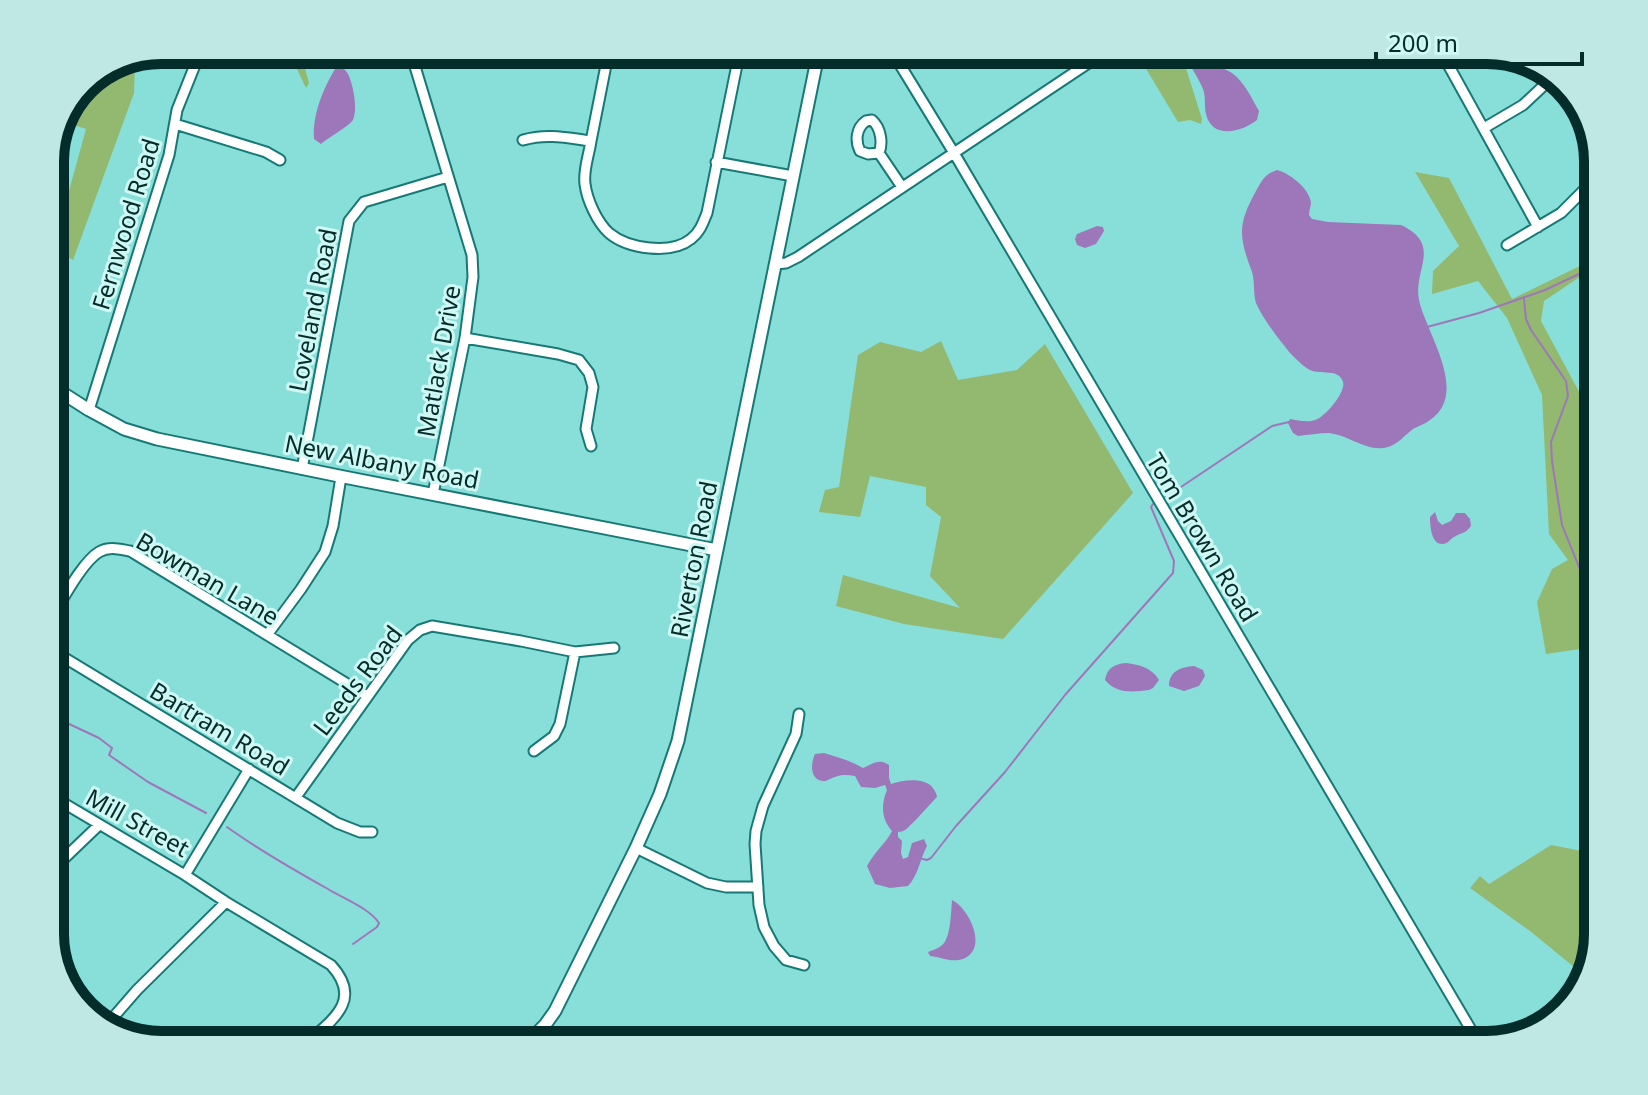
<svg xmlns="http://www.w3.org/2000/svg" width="1648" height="1095" font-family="'Noto Sans',sans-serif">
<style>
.green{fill:#93b86f}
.water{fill:#9e77ba}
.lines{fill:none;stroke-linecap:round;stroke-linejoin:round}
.stream{stroke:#9e77ba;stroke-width:2}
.minor-casing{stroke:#177975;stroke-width:13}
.major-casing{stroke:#177975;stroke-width:15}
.minor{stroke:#fff;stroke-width:9}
.major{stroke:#fff;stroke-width:11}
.labels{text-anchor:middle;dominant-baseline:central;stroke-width:6;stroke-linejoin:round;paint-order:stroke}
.street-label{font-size:24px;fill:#042c2a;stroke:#cff8f4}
.rim{fill:none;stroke:#042c2a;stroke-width:10}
</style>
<rect width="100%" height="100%" fill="#88dfda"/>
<path class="green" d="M288,50H300L309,83L306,88Z
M1148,50H1178L1185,65L1202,119L1201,124L1190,120L1178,122L1139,57Z
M139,59L135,64L134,93L73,260L50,248V241L56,238L86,129L65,122L83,82Z
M1415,172L1449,178L1512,299L1584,264L1598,250V263L1593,268L1544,301L1541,321L1598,427V674L1580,649L1546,654L1537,602L1552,569L1568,560L1549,534L1542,395L1507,318L1478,281L1432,294L1433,271L1459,246Z
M941,341L958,380L1017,370L1045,344L1133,493L1003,639L904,624L836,606L843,575L960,608L930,576L941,517L926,505V487L870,476L860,517L819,512L825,490L839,487L858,355L880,342L921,352Z
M1551,845L1597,854L1598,852V935L1585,976L1530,931L1470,888L1480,876L1489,884Z"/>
<path class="water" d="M1182,50H1216C1214,56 1212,56 1216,62C1220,69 1226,69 1232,73C1244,81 1252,99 1259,111L1257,120C1242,132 1212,140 1206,114C1204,106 1206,97 1203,89C1197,75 1188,63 1182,50Z
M337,66C343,68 344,68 348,74C353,84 358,108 353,120C349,126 328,138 321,144L314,139C312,115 324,86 337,66Z
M1277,170C1289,173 1308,187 1311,202C1311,205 1309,212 1309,215L1312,219L1328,222L1401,225C1443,245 1413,269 1419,300C1426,333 1470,393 1430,420C1425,424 1418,426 1413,429C1406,434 1397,445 1388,447C1367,453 1349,435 1329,433C1319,433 1308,435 1298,436L1293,433L1288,423L1290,419C1298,420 1307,423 1315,420C1325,417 1346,392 1343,382C1339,368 1320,375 1310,370C1304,367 1296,359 1291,354C1280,341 1263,319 1256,303C1253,293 1255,282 1252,272C1239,237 1237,225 1256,191C1262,180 1265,174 1277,170Z
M1097,226L1103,227L1104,231L1096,244L1085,248L1077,245L1075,239L1077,234Z
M1435,512L1438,521L1442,525L1451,521L1456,513H1465L1470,519L1471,526C1465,534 1462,532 1454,537C1449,540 1449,543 1443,544C1431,545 1430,525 1430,517Z
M1126,663C1140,665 1151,667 1159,680L1153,688L1149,690C1133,692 1116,694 1105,680C1107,668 1114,664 1126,663Z
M1194,666L1203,670L1205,676L1199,686L1184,691L1169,686C1169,671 1181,667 1194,666Z
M824,753C838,757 851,761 863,768C872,764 879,758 889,765V778L891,784C907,779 933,776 937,797C934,800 908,829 905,830C903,831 901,832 898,832V837L902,841L901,853L903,859L908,857L912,843L924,839L927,846C920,859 918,876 908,886L890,888L875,884L867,866C875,851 887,842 892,831C881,819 881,804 887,790L885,785L875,788L861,787L855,776C848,775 842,774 835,777C833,777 826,782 823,781C809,780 811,762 815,754Z
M952,900C969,908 989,949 963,959C951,963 942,957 930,956L928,952C932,950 937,949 941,946C951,940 951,911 952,900Z"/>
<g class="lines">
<path class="stream" d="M1524,299L1526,319L1531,330L1566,381L1568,396L1551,442L1552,461L1562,525L1581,572L1588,619L1590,630L1598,644
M1427,327L1479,313L1545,290L1579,274L1598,256
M1163,499L1272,426L1289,422
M50,715L99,738L112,748L109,755L148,782L206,813
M227,827C259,850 294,870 328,889C344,899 369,908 379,923L377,927L353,944
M919,858L927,860L931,858L956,826L1005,772L1065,695L1173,573L1174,561L1151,507L1153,504"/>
<defs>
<path id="minor" d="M410,50L472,255L473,277L465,338L433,494
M609,50C603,80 597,111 591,141C589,155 583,170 585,184C587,200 597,222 609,233C628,249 671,255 691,239C700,232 703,223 707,213L740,50
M891,50L954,153L1480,1045
M1440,50L1538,227
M175,124L266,152L280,160
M1484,128L1523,105L1555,75
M523,140C547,133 568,138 591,141
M879,153C883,143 881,128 872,120L866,121C856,128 855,141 860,151L868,154L879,153L902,187
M716,162L793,176
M1507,245L1561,213L1598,176
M775,264L786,263L798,257L1108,50
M465,338L558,354L579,360L589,373L593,387L586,429L591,446
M89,410L169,155L177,110L201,50
M302,469L349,221L364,202L448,177
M50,620C61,603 82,562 99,552C109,546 119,549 130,551L367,696
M267,635L301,589L325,552L333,526L341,477
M50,649L337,823L360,832H372
M799,714L796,734L763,806L756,831L755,844L759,905L764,927L774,946L786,960L804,965
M534,751L554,736L560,724L575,652
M50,795L185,875L226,902L331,965C364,1001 331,1021 304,1045
M296,797L408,640L420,630L432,626L521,641L575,652L614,648
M636,848L707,883L726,887H758
M50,872L99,825
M185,875L249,769
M104,1028L137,990L226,902"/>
<path id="major" d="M50,385L89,410L124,429L157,439L344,477L717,550
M525,1045L545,1025L555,1011L636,848L660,794L678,741L819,50"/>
</defs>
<use href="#minor" class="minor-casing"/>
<use href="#major" class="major-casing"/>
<use href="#minor" class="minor"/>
<use href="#major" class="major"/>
</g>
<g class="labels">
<g class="street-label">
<text transform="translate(125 224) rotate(-73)">Fernwood Road</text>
<text transform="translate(312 310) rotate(-79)">Loveland Road</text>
<text transform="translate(438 361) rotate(-80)">Matlack Drive</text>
<text transform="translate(382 461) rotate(11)">New Albany Road</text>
<text transform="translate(1203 537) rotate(59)">Tom Brown Road</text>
<text transform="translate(693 559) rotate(-79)">Riverton Road</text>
<text transform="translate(208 578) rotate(30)">Bowman Lane</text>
<text transform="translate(357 680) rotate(-53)">Leeds Road</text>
<text transform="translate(220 728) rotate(31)">Bartram Road</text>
<text transform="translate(138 822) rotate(29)">Mill Street</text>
</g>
</g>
<path d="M0 0H1648V1095H0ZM161 64H1487A97 97 0 0 1 1584 161V934A97 97 0 0 1 1487 1031H161A97 97 0 0 1 64 934V161A97 97 0 0 1 161 64Z" fill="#bfe8e4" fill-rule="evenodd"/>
<path class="rim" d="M161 64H1487A97 97 0 0 1 1584 161V934A97 97 0 0 1 1487 1031H161A97 97 0 0 1 64 934V161A97 97 0 0 1 161 64Z"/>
<path d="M1376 52v12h206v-12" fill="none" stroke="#042c2a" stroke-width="4"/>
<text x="1388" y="52" font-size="24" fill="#042c2a" stroke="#cff8f4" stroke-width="6" paint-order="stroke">200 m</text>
</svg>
